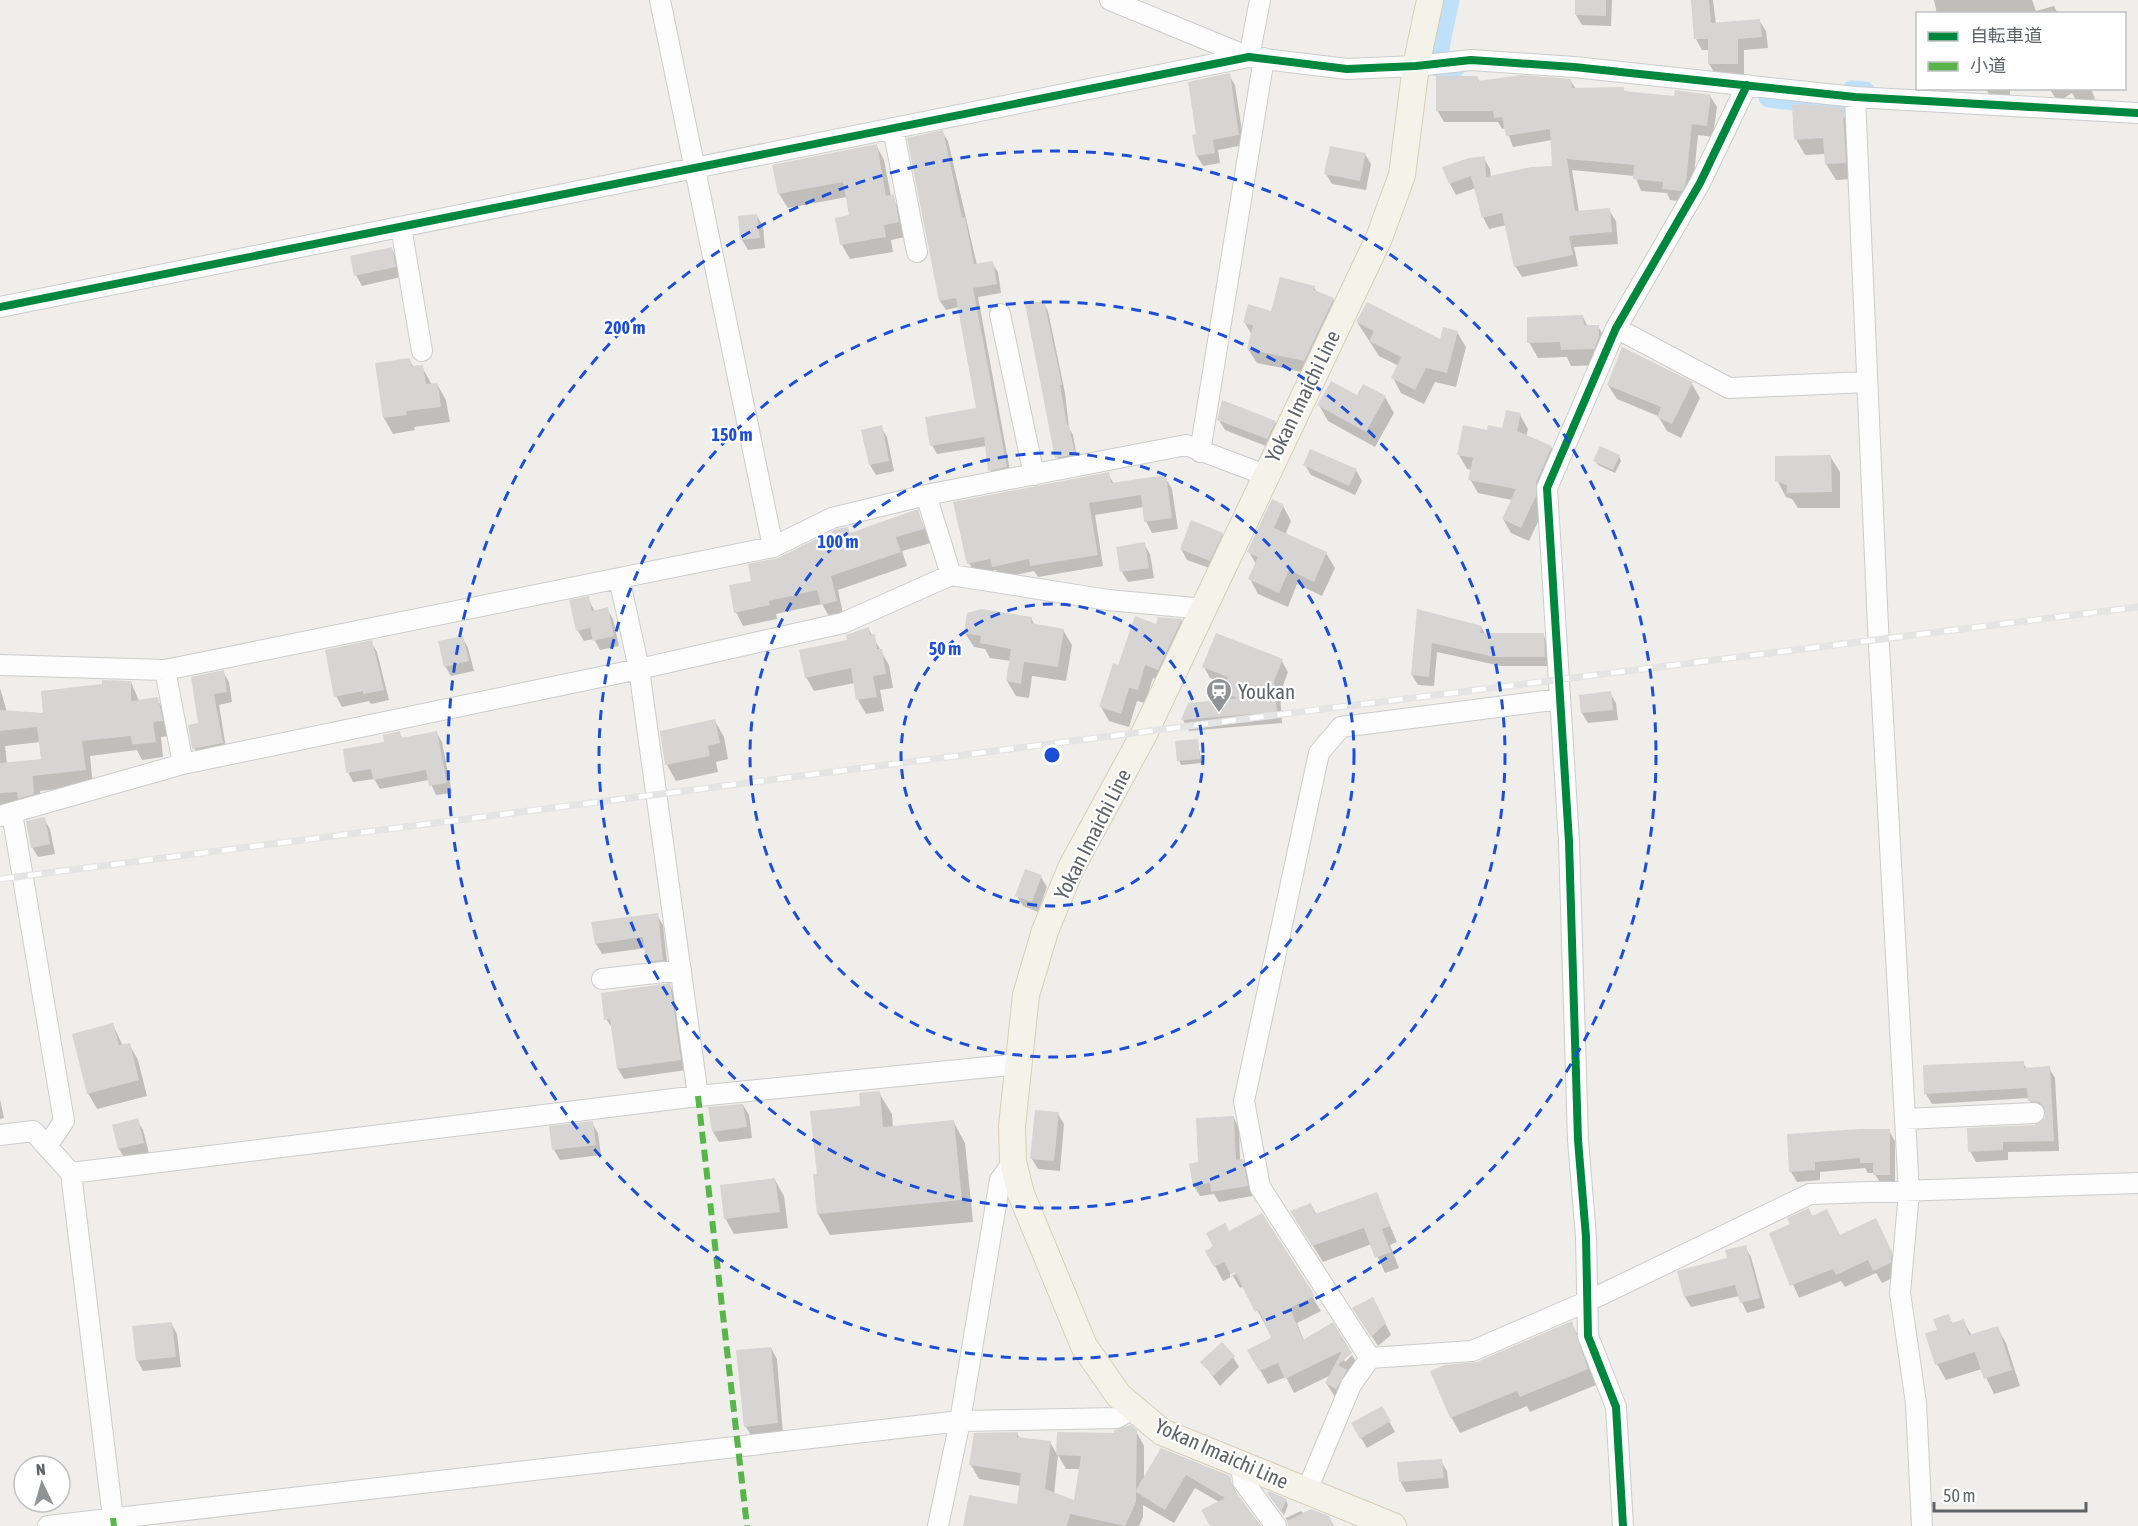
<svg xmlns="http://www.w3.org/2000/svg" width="2138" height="1526" font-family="'Asap Condensed','Noto Sans JP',sans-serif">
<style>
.shadow{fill:#0003;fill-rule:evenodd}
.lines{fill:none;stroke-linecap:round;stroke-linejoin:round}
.canal{stroke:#bfe0f9;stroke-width:21}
.building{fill:#d6d5d3}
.minor-casing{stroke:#cbcccc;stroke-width:22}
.major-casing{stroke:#d7ceb8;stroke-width:28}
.minor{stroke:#fdfcfc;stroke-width:20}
.major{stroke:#f4f2e9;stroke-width:26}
.rail-casing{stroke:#e4e4e4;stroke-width:7}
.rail{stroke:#fff;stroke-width:4.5;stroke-dasharray:14;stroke-linecap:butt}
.quiet{stroke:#58b549;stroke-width:6;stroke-dasharray:12 6;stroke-linecap:butt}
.cycleway-casing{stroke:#fff;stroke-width:11}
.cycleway{stroke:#00873e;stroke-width:8}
.ring{fill:none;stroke:#1d4ed8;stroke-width:3;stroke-dasharray:10 8}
.labels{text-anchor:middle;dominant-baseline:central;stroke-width:4.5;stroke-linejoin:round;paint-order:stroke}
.street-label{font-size:21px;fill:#5f6368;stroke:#fff}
.poi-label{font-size:21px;fill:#5f6368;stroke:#fff;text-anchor:start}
.centre{fill:#1d4ed8;stroke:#fff;stroke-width:3}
.ring-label{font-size:18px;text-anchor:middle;font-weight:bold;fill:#1d4ed8;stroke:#fff;stroke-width:4.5;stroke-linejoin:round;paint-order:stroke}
</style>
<rect width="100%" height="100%" fill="#efeeea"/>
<path class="shadow" d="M1577,0H1612L1611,26L1582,25L1576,15Z
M1682,0H1713L1716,25L1759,20L1766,31L1768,48L1744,50V75H1716L1709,64V50H1702L1696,39L1692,0Z
M1934,0H2032L2036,11L2054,6L2058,14H1937Z
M1229,75L1235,85L1244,145L1218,150L1220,163L1203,166L1197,156L1194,136L1198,135Z
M1477,77L1480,82L1570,80L1576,89H1623L1626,93L1675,98L1710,96L1717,107L1713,137L1698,135L1692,195L1688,202L1670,200L1667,193L1641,191L1635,176L1572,170L1579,212L1609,210L1616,221L1618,244L1574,247L1578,266L1522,277L1515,266L1506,225L1489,229L1483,217L1476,188L1456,195L1450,184L1484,158L1490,169L1491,178L1553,168L1552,140L1513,147L1506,128L1502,129L1498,122H1444L1437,110Z
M1986,88H2010V98L1990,97Z
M2049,88H2091L2095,99L2079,105L2072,93L2058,102Z
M1843,109L1852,125L1854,179L1836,180L1826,164V154L1805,155L1796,139Z
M942,132L948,141L977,265L992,263L998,272L1001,293L978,297L1011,476L995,479L990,470L986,446L937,454L932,445L978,409L959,307L946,310L940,301L909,139Z
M876,145L884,160L891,196L901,211L906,237L891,240L893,252L850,259L842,245L851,216L847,197L788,208L779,194Z
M1365,154L1371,164L1366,190L1332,184L1326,174Z
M757,216L763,226L765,248L748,250L742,240Z
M392,249L397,259L401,277L362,286L356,275Z
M1314,287L1317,292L1333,299L1341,313L1312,374L1257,363L1248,349L1252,335L1245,323L1273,312Z
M1043,302L1048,311L1065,393L1069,428L1073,435L1078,462L1061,466L1057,457Z
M1583,317L1588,327L1598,326L1607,342L1603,365L1571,366L1567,357L1538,358L1529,342Z
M1357,322L1441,341L1457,332L1466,347L1456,387L1435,382L1424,404L1401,393L1393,378L1399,366L1379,356Z
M409,359L414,368L422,367L432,385L437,384L446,400L450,422L414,427L415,430L393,434L384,418Z
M1692,384L1700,398L1681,438L1667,431L1658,416L1617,399L1608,385Z
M1357,397H1385L1394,413L1375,447L1328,421L1319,405Z
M1520,415L1528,429L1526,437L1551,447L1559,461L1543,511L1529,541L1511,533L1503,519L1512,500L1478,493L1470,479L1472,470L1467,469L1459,455L1488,432L1503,430Z
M1219,420L1275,422L1281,432L1273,449L1225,430Z
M881,427L887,437L894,471L876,475L870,465Z
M1619,456L1621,461L1615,473L1598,465L1595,461Z
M1830,456L1840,472V508H1798L1792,499L1786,497L1777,480Z
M1305,465L1356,470L1362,481L1355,495L1311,475Z
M1108,474L1114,484L1165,477L1172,489L1178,529L1152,533L1146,521L1144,507L1095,515L1103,566L1038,577L1034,571L1000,578L996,570L976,575L969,563Z
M1283,506L1291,521L1285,535L1326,553L1335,568L1322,596L1297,584L1288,607L1258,594L1250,579L1256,564L1249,552Z
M917,511L931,543L902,551L907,566L838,590L843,614L830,618L822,604L776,614L777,619L743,626L736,612L753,582L779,559Z
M1222,534L1228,544L1215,570L1187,560L1181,549Z
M1144,544L1150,554L1154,578L1128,582L1122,572L1118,548Z
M588,598L595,612L607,609L613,619L619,646L600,650L594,639L584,641L578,631L571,602Z
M1418,610L1481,627L1486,635H1543L1549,644L1550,666H1501L1437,652L1434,686L1418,685L1412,675Z
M1031,618L1035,626L1063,630L1072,645L1066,681L1032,676L1029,698L1016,696L1007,681L1011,661L990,658L985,649L974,647L965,633Z
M1181,620L1189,634L1166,683L1153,678L1145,703L1137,701L1129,727L1109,721L1101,707L1119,666L1157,626Z
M868,628L889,665L893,688L880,690L884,711L866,714L858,700L855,683L814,691L806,677Z
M462,637L468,648L474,671L451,676L445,666Z
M371,642L377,652L389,700L371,704L369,701L342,707L336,696Z
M1282,661L1288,672L1280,694L1282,723L1189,731L1183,720L1189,705L1229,701L1224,693L1227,685L1210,678L1204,667Z
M223,672L229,682L232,702L219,705L227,754L200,759L194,748L199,724Z
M131,682L139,701L157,699L166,714L170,736L161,737L163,757L142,760L137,750L90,756L93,785L40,791L42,809H0V688L7,712L45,715ZM40,742L42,761L7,764L5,746Z
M1610,693L1616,703L1618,720L1588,723L1582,713L1580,696Z
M715,721L724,737L728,759L716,762L718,772L676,781L667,765L661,732Z
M436,732L442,742L452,793L436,795L429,780L380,789L374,779L353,782L348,772L399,733L403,739Z
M1197,740L1202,763L1181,765L1179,760Z
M44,819L50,829L55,854L38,857L32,847Z
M1041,877L1047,887L1038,912L1023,906L1017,896Z
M657,915L663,925L668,970L654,972L648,961L646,948L602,954L596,944L593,923Z
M670,985L675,995L686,1070L624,1079L618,1069L613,1029L606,1019Z
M113,1025L123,1046L129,1044L138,1060L147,1096L97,1109L88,1093Z
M2023,1063L2027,1069L2049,1068L2055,1078L2059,1151L2008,1152V1160L1976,1162L1970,1151L2036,1126L2046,1119V1112L2035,1111L2029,1098L1932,1104L1926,1094L1925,1067Z
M879,1093L892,1114L893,1128L953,1121L965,1143L973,1222L830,1235L818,1214L814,1175H818L862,1107Z
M0,1099L4,1118L0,1119Z
M743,1105L749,1115L752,1138L719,1142L713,1132Z
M1058,1114L1064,1124L1060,1171L1038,1169L1032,1159Z
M1234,1118L1239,1128L1240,1161L1248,1171L1252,1196L1219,1202L1214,1194L1200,1196L1194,1186L1200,1164Z
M137,1120L143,1130L149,1153L125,1159L119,1149L114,1126Z
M592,1123L598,1133L601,1155L560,1160L554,1150L550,1128Z
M1889,1131L1895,1141V1184H1881L1874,1173H1868L1865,1168L1820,1172V1180L1797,1182L1791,1172Z
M775,1180L784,1196L788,1228L734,1234L725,1218Z
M1376,1194L1397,1242L1390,1245L1399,1268L1385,1273L1372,1244L1323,1262L1301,1227L1311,1205L1317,1215Z
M1808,1210L1813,1217L1841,1236L1876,1220L1898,1266L1897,1276L1882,1283L1876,1273L1845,1287L1841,1281L1799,1298L1771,1234L1792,1225Z
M1262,1215L1321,1311L1297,1323L1304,1341L1332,1324L1345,1362L1352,1355L1359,1368L1345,1402L1335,1397L1326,1383L1331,1375L1294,1393L1286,1377L1268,1384L1249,1351L1273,1339L1244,1286L1240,1288L1233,1276L1223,1281L1207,1251L1229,1233ZM1241,1267L1243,1270L1230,1277V1274Z
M1745,1247L1751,1257L1765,1308L1747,1313L1739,1296L1691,1307L1685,1297L1679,1272L1729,1259Z
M1378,1309L1391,1335L1378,1346L1360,1318Z
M1948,1315L1953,1324L1963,1321L1972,1336L1997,1327L2006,1343L2020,1386L1994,1394L1982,1369L1946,1380L1937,1364Z
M171,1323L177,1334L181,1367L143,1371L137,1360Z
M1571,1323L1580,1339L1596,1385L1530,1412L1527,1406L1460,1433L1451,1417L1477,1364Z
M771,1348L777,1359L783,1434L752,1437L746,1427Z
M1233,1357L1239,1367L1220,1386L1202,1362Z
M1382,1408L1395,1432L1367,1448L1353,1424Z
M1136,1431L1144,1446V1480L1161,1450L1229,1478L1239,1498L1261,1526H1211L1219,1502L1195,1488L1174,1523L1143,1505V1517L1139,1526H964L1018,1506L1021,1486L979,1479L971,1465L1017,1433L1020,1439L1050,1442L1058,1456L1059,1433L1116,1435ZM1058,1455L1066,1469H1081L1075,1502L1054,1494Z
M1441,1461L1447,1471L1449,1488L1406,1492L1400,1481Z
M1271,1498L1286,1500L1288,1505L1284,1515Z
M1301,1511L1304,1514L1333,1526H1289L1286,1518Z"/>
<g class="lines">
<path class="canal" d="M1449,0L1440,42L1438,66L1455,67
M1769,97L1845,107L1852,91L1865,92"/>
</g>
<path class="building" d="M1575,0H1606V16L1575,15Z
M1691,0H1709L1711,23L1760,19L1762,37L1738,39V64H1708V39H1694Z
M1230,73L1239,135L1213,140L1215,153L1196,156L1192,135L1196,134L1188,82Z
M1521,75L1571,79L1572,88L1624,87V91L1674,96L1675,90L1711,95L1707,126L1692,124L1686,183L1682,191L1662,189L1663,182L1633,179L1634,165L1567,159L1575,211L1610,208L1612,232L1569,236L1573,255L1514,267L1502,213L1482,218L1471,176L1449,184L1442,167L1469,158L1485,156L1486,177L1531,167L1552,166L1550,129L1506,136L1502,117L1494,118L1493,111H1436V76H1478V81Z
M1806,104L1843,108L1846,163L1825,164L1823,138L1794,140L1792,105Z
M943,130L962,218L965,217L974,264L993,261L997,284L973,288L1007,467L988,471L984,437L930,446L925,417L976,408L956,298L939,301L907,138Z
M877,144L886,196L894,194L899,222L884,225L886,237L840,245L835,218L849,215L843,182L778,194L772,165Z
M1330,146L1366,153L1360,181L1324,174Z
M757,214L760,238L740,240L738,216Z
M392,247L396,267L354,276L350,256Z
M1280,277L1315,286L1314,290L1334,298L1304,361L1247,349L1253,325L1243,323L1248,304L1271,311Z
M1044,301L1062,385H1060L1067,425H1069L1075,454L1055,458L1025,304Z
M1367,302L1440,339L1443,327L1458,331L1447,373L1426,368L1415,390L1391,378L1401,357L1369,341L1374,331L1356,322Z
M1583,315L1584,325H1599V337L1594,349L1561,350L1560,342L1527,343V317Z
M1622,347L1693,382L1672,424L1657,417L1661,407L1607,385Z
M410,358L411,366L423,365L426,384L438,383L441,407L406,411L407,415L383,418L375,363Z
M1331,381L1357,395L1363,384L1386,396L1366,432L1317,405Z
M1222,400L1276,421L1267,439L1217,420Z
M1506,410L1521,413L1517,431L1552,446L1536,483V496L1521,528L1502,519L1516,489L1468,480L1473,458L1457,455L1463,425L1487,430L1488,425L1502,428Z
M882,425L889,461L869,465L861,430Z
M1600,446L1620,455L1613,470L1593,461Z
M1310,449L1357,469L1349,486L1303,465Z
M1831,455L1832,492L1787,493V485L1775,481V456Z
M1109,472L1111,483L1166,475L1172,518L1144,522L1141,495L1089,503L1098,555L1030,566L1029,559L992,567L990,559L967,564L953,502Z
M1272,499L1284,505L1274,528L1327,552L1314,582L1289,570L1279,593L1248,579L1258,557L1247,552Z
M918,509L924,529L896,537L901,552L831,576L837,601L821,605L817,590L769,601L770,605L734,613L729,585L751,581L748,564L778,558L836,529L848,527L850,533Z
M1191,520L1223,533L1210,561L1180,549Z
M1145,542L1149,568L1120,572L1116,547Z
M589,596L592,611L608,607L614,636L593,641L590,628L576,631L569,600Z
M982,609L1032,617L1031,623L1064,629L1058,667L1024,662L1021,684L1006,681L1011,649L980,643L981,636L964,633L967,613Z
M1417,609L1482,626L1480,633H1544L1545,657H1494L1432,643L1429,677L1411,675Z
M1135,616L1156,624L1158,617L1182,619L1158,670L1145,665L1138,690L1129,688L1121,714L1099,707L1113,663L1118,665Z
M869,627L870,635L875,634L877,649H882L886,674L873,676L877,697L856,700L851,668L805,678L799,650L847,640L846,635Z
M1216,633L1283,659L1274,681L1277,712L1181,720L1188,703L1238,698L1223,693L1228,677L1202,667Z
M463,636L469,661L444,667L438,641Z
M372,640L384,690L363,694V691L334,697L325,650Z
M224,670L227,692L214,694L223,743L192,749L188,725L198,723L191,677Z
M102,680L131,681V701L158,697L163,721L153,722L156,742L132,745L131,736L82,741L86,770L33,776L34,794L18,799L17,792L0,793V763L41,759L37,727L0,731V710L43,713L41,691L102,684Z
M1611,691L1613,710L1581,713L1579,695Z
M715,719L720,743L708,746L710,756L665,765L660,731Z
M400,731L401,738L437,731L447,783L429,786L426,770L373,780L371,769L346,773L343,749L384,742L383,735Z
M1198,739L1200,759L1177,761L1175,741Z
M45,817L50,844L31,848L26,821Z
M1025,869L1042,875L1032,902L1015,896Z
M658,913L663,960L646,962L643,937L595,944L591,922Z
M670,983L681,1060L617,1069L610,1019L604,1020L601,993Z
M113,1023L119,1045L130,1043L139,1080L87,1094L72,1034Z
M2024,1061V1068L2050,1066L2054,1141L2003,1142V1150L1968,1152L1967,1128L2035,1125L2045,1118L2044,1107L2039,1102L2028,1101L2027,1088L1924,1094L1923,1065Z
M880,1091L883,1127L954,1120L962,1200L817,1214L813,1174H817L810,1111L860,1106L859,1093Z
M743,1104L747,1127L712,1132L708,1107Z
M1035,1110L1059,1112L1054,1161L1030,1159Z
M1234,1116L1236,1160L1243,1159L1248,1186L1211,1192L1210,1183L1193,1186L1189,1164L1198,1162L1196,1118Z
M138,1118L144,1143L118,1149L112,1125Z
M593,1121L596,1145L552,1150L549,1126Z
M1860,1129H1890V1175H1873V1163H1860V1158L1815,1162V1170L1789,1172L1787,1134Z
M775,1178L780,1212L724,1219L720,1185Z
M1377,1192L1390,1226L1382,1229L1391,1252L1375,1258L1364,1228L1312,1246L1290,1211L1311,1203L1315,1214Z
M1809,1208L1812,1216L1827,1209L1840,1235L1876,1218L1892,1252L1891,1263L1873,1271L1868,1260L1836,1275L1833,1269L1790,1286L1769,1233L1790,1224L1787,1218Z
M1262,1213L1315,1296L1290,1308L1303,1340L1333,1322L1352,1353L1338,1365L1347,1370L1336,1389L1325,1383L1342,1351L1285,1379L1278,1363L1259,1371L1247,1350L1271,1338L1259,1310L1255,1312L1235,1272L1231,1275L1224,1262L1214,1267L1205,1251L1213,1246L1206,1233L1225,1223L1229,1231Z
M1746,1245L1760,1298L1740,1303L1735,1285L1684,1297L1677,1271L1727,1258L1725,1250Z
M1373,1297L1386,1323L1371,1337L1352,1308Z
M1949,1314L1952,1323L1964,1319L1969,1335L1998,1326L2012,1370L1984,1379L1975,1352L1935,1365L1925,1333L1937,1330L1933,1319Z
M1572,1321L1588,1369L1520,1397L1517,1391L1450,1418L1430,1371L1445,1365L1477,1362Z
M172,1322L176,1357L136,1361L132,1326Z
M1222,1342L1235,1356L1213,1376L1200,1362Z
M771,1347L778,1423L744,1427L736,1350Z
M1382,1406L1391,1421L1360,1439L1351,1423Z
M1131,1425L1137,1430L1136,1490L1161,1448L1230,1476L1233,1488L1261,1526H1210L1201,1510L1225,1498L1186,1475L1165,1510L1136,1492V1502L1125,1526L1070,1514L1067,1526H963L969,1495L1017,1504L1021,1473L969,1465L974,1433L1018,1432L1017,1437L1051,1441L1045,1489L1074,1500L1081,1456L1056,1455L1057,1432L1114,1433V1430Z
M1442,1459L1444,1478L1399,1482L1397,1462Z
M1268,1491L1287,1499L1281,1512L1267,1493Z
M1311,1509L1329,1516L1334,1526H1288L1287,1521Z"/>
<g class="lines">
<defs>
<path id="minor" d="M660,0L773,547
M1110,0L1249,57L1260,0
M1855,97L1878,627L1909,1192L1900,1293L1916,1403L1922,1526
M893,128L917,252
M401,227L422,351
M0,307L1249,57L1347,69L1416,66L1471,60L1574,67L1855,97L2138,113
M1000,314L1034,475
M1616,328L1729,388L1867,382
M1200,452L1264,58
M926,495L951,575
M619,578L639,669L698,1096
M0,665L165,670L773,547L832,518L926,495L1186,445L1265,475
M165,670L183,764
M12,813L64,1121L47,1146
M0,816L183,764L639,669L843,623L951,575L1108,600L1205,609
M602,979L681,970
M1905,1119L2034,1113
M0,1135L33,1131L71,1173L113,1518
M71,1173L698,1096L1019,1064
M1370,1358L1260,1187L1244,1101L1319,753L1341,727L1560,699
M1241,1464L1243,1481L1276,1526
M1307,1490L1351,1385L1370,1358L1472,1351L1586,1302L1810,1194L2138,1183
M48,1526L960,1421L1117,1418L1132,1409
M938,1526L960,1421L1000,1180L1013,1162
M1623,1526L1616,1407L1588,1336L1586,1237L1578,1140L1569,842L1547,488L1616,328L1700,183L1747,85"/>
<path id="major" d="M1393,1526L1162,1432L1119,1396L1084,1346L1021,1194L1013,1162L1012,1126L1026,995L1045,931L1071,868L1145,732L1379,238L1402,175L1416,66L1430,0"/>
</defs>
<use href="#minor" class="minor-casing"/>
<use href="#major" class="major-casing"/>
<use href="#minor" class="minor"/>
<use href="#major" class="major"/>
<defs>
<path id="rail" d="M0,879L1220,722L2138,607"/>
</defs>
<use href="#rail" class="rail-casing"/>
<use href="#rail" class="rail"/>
<path class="quiet" d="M698,1096L747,1526
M113,1518L114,1526"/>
<defs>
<path id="cycleway" d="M0,307L1249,57L1347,69L1416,66L1471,60L1574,67L1855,97L2138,113
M1623,1526L1616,1407L1588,1336L1586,1237L1578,1140L1569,842L1547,488L1616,328L1700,183L1747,85"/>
</defs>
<use href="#cycleway" class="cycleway-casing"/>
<use href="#cycleway" class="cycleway"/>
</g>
<g class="ring">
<circle cx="1052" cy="755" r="151"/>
<circle cx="1052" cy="755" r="302"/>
<circle cx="1052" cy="755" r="453"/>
<circle cx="1052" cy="755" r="604"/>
</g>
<defs>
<symbol id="station-pin" viewBox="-11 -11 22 30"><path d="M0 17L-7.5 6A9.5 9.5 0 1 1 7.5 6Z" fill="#919496" stroke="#fff"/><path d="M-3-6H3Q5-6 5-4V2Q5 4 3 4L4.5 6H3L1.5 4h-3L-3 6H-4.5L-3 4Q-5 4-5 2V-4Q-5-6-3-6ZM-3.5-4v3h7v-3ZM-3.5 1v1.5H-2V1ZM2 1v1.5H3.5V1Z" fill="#fff"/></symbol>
</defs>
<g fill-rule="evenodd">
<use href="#station-pin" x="1204" y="676" width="30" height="40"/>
</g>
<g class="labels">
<g class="street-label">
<text transform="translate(1302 396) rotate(-64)">Yokan Imaichi Line</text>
<text transform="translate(1092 834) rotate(-63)">Yokan Imaichi Line</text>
<text transform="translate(1222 1453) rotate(24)">Yokan Imaichi Line</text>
</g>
<g class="poi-label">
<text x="1238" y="691">Youkan</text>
</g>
</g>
<circle cx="1052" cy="755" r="9" class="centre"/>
<g class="ring-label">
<text x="625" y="334">200 m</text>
<text x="732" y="441">150 m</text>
<text x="838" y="548">100 m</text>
<text x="945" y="655">50 m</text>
</g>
<rect x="1916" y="12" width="210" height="78" fill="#ffffff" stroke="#bfc1c3" stroke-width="1.5"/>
<rect x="1928" y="32" width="30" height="9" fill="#00873e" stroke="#bfc1c3" stroke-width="1.5"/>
<text x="1970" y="42" font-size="18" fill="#5f6368">自転車道</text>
<rect x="1928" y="62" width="30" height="9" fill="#58b549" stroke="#bfc1c3" stroke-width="1.5"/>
<text x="1970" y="72" font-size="18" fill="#5f6368">小道</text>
<g transform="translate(42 1484) rotate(355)"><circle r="28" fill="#ffffff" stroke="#bfc1c3" stroke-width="1.5"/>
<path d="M0-4.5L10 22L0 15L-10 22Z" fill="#919496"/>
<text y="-9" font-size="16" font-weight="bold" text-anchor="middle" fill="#5f6368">N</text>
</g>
<path d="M1934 1502v9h152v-9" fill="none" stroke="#5f6368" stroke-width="3"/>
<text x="1943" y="1502" font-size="18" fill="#5f6368" stroke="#ffffff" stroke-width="4.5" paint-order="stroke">50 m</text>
</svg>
